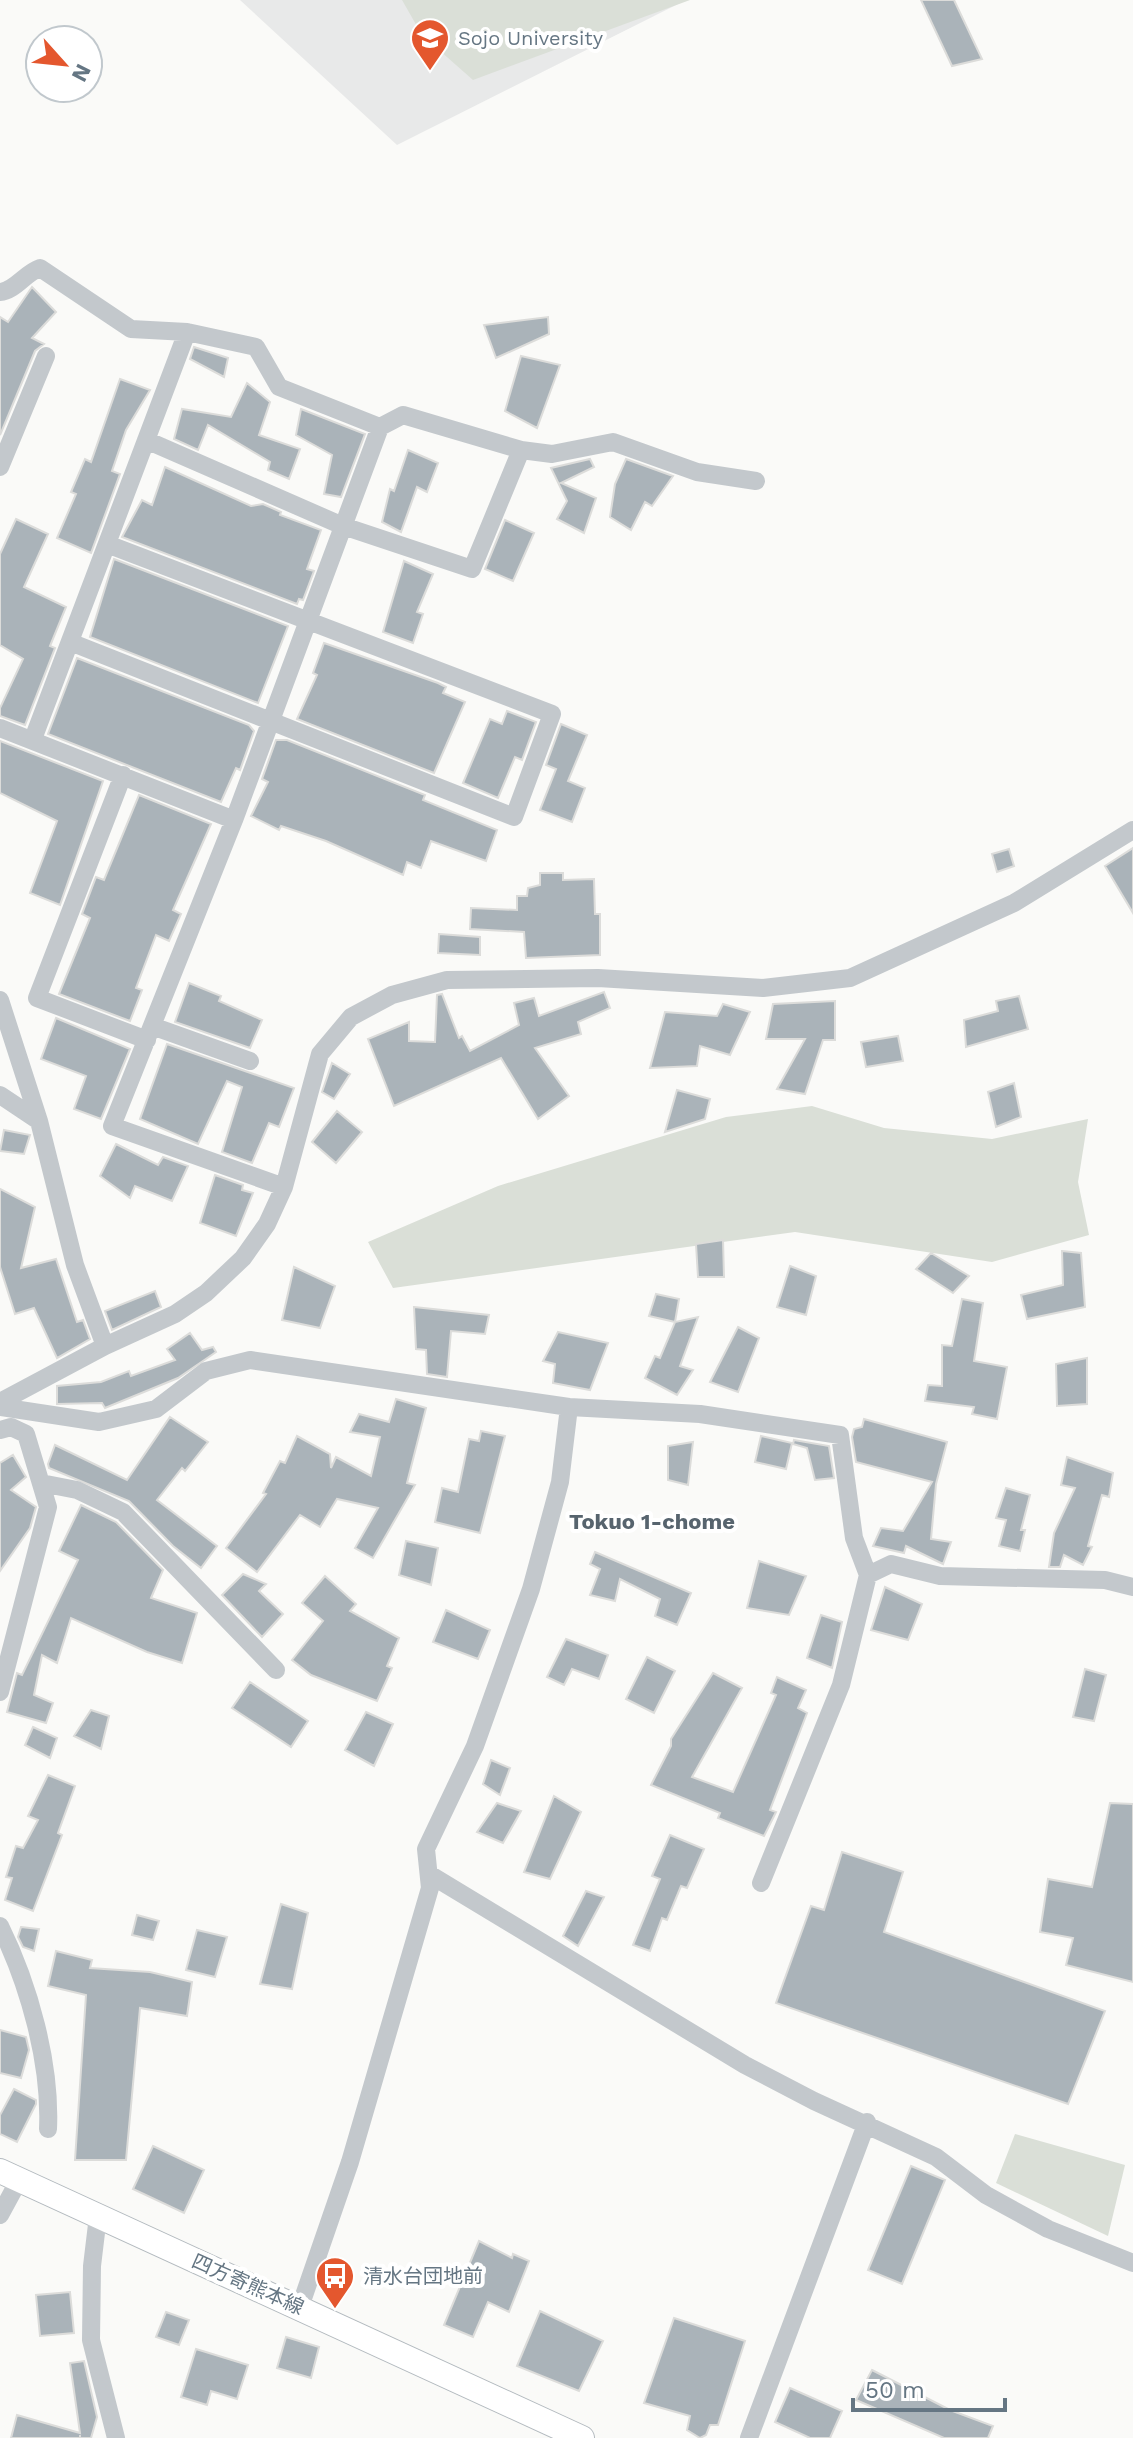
<svg xmlns="http://www.w3.org/2000/svg" width="1133" height="2438" font-family="'Work Sans','Noto Sans JP',sans-serif">
<style>
.built{fill:#e8e9e9}
.green{fill:#dadfd7}
.building{fill:#aab3b9;stroke:#dcdcda;stroke-width:2}
.lines{fill:none;stroke-linecap:round;stroke-linejoin:round}
.secondary-casing{stroke:#b3babf;stroke-width:26}
.street{stroke:#c3c8cc;stroke-width:18}
.secondary{stroke:#fff;stroke-width:24}
.labels{text-anchor:middle;dominant-baseline:central;stroke-width:8;stroke-linejoin:round;paint-order:stroke}
.poi-label{font-size:20px;fill:#657683;stroke:#fff;text-anchor:start}
.street-label{font-size:20px;fill:#657683;stroke:#fff}
.neighbourhood-label{font-size:22px;font-weight:bold;fill:#57646e;stroke:#fff}
</style>
<rect width="100%" height="100%" fill="#fafaf8"/>
<path class="built" d="M240,0H686L397,145Z"/>
<path class="green" d="M402,0H690L473,80L422,35Z
M812,1106L884,1128L992,1139L1088,1119L1078,1182L1089,1235L992,1262L795,1232L393,1288L368,1242L498,1186L726,1117Z
M1015,2134L1125,2165L1108,2236L996,2183Z"/>
<path class="building" d="M921,0H954L982,59L952,66Z
M32,287L56,312L32,338L44,344L35,351L0,435V317L8,322Z
M548,317L549,334L496,358L484,325Z
M194,347L228,358L224,377L190,359Z
M521,356L560,365L537,428L505,411Z
M120,379L150,390L126,430L112,471L120,474L91,553L57,538L76,494L71,492L85,459L91,462Z
M247,383L270,402L259,435L300,449L289,479L268,470L270,462L208,425L198,450L174,439L182,409L231,417Z
M301,409L365,434L341,497L324,494L332,455L296,435Z
M408,450L438,463L427,492L417,487L401,532L382,522L390,489L394,491Z
M590,459L594,467L561,483L596,498L584,533L557,519L567,501L551,468Z
M626,459L673,476L652,506L645,502L631,530L610,517L615,484Z
M165,467L251,506L263,504L281,512L280,515L321,530L307,569L314,571L303,600L299,599L297,604L122,537L142,500L152,505Z
M16,519L48,534L24,587L66,607L50,646L55,648L25,725L0,716V708L23,659L0,645V554Z
M505,520L534,533L513,581L485,569Z
M114,559L288,626L258,703L90,637Z
M404,561L433,574L417,612L423,614L413,643L383,632Z
M324,643L438,683L446,687L443,693L465,702L434,773L297,719L317,675L313,673Z
M77,658L249,725L254,731L240,770L236,768L221,802L48,734Z
M507,711L536,722L522,760L515,757L498,798L463,783L490,719L502,724Z
M561,724L587,735L568,781L585,788L572,822L540,810L556,769L546,765Z
M276,740H287L425,795L423,800L497,830L486,861L431,841L421,868L407,862L403,875L326,841L281,826L279,830L251,816L268,782L262,779Z
M0,741L103,781L60,905L30,893L57,821L0,793Z
M139,795L211,824L173,910L181,914L169,941L156,935L136,988L142,990L130,1021L59,994L90,918L82,914L96,877L104,880Z
M1133,848V913L1105,866Z
M1009,849L1014,866L997,872L992,854Z
M540,873H563V880L594,879L595,914H600V955L526,958L524,932L470,929L471,908L517,910V896H527L528,888L540,885Z
M439,934L480,937V955L438,953Z
M189,983L221,996L219,1001L262,1020L250,1048L175,1022Z
M604,992L610,1008L578,1022L581,1034L535,1048L569,1096L538,1119L501,1058L394,1106L368,1039L409,1022V1041L435,1042L437,995L442,994L459,1038L462,1036L470,1051L519,1025L514,1003L534,998L539,1016Z
M1019,996L1028,1029L966,1047L964,1020L998,1011L996,1001Z
M835,1001V1040H823L805,1094L777,1089L805,1039H766L773,1004Z
M723,1004L750,1012L730,1055L700,1046L697,1066L650,1068L665,1012L717,1016Z
M56,1018L130,1049L101,1119L74,1109L86,1076L41,1059Z
M898,1036L903,1061L866,1067L861,1042Z
M167,1044L294,1088L279,1127L269,1123L252,1163L222,1152L242,1087L227,1081L198,1144L140,1119Z
M332,1063L350,1074L334,1099L322,1092Z
M1014,1083L1021,1117L996,1127L988,1092Z
M677,1090L710,1099L705,1119L665,1132Z
M337,1111L362,1132L336,1163L312,1142Z
M4,1130L30,1135L24,1154L0,1151Z
M116,1144L158,1165L163,1157L188,1166L172,1201L135,1186L130,1198L100,1176Z
M215,1175L243,1185L242,1190L253,1193L236,1236L200,1223Z
M0,1189L35,1207L21,1268L56,1259L77,1322L83,1320L90,1339L57,1358L34,1308L15,1314L0,1267Z
M723,1240L724,1277H698L696,1244Z
M1062,1251L1081,1253L1085,1307L1027,1319L1021,1295L1063,1285Z
M931,1253L969,1276L953,1293L916,1269Z
M790,1266L816,1276L806,1315L777,1307Z
M294,1267L335,1286L320,1328L282,1320Z
M155,1291L161,1307L112,1330L105,1311Z
M656,1294L679,1299L675,1322L649,1316Z
M962,1299L983,1303L974,1361L1007,1367L997,1419L972,1414L974,1407L925,1401L928,1385L942,1386V1345L952,1346Z
M414,1307L489,1315L485,1334L451,1331L447,1377L427,1374L426,1350L416,1349Z
M698,1317L680,1366L693,1370L677,1395L645,1378L655,1356L660,1358L675,1322Z
M738,1327L759,1338L738,1392L710,1382Z
M558,1332L608,1343L590,1390L553,1383L555,1364L543,1361Z
M190,1333L202,1350L213,1347L216,1352L178,1378L105,1408L102,1403L57,1404V1386L101,1382L129,1371L131,1376L175,1360L167,1349Z
M1087,1358V1404L1057,1406L1056,1364Z
M396,1399L426,1408L407,1483L415,1485L373,1558L355,1548L378,1508L337,1499L320,1527L300,1515L257,1572L226,1548L266,1494L263,1493L280,1461L285,1463L297,1436L330,1454L331,1468L336,1457L371,1476L380,1437L350,1432L359,1414L389,1422Z
M170,1417L208,1442L185,1471L182,1468L157,1500L217,1546L201,1568L173,1546L129,1501L49,1468L48,1464L55,1445L127,1480Z
M864,1419L947,1442L936,1484L931,1539L951,1542L943,1564L906,1546L904,1553L873,1546L881,1528L903,1531L932,1482L856,1462L852,1437L854,1429L862,1427Z
M481,1431L505,1436L480,1533L435,1522L442,1488L458,1492L469,1439L479,1441Z
M761,1436L792,1443L786,1469L755,1462Z
M794,1440L829,1446L834,1478L815,1480L807,1448L793,1444Z
M693,1442L688,1485L668,1480V1446Z
M13,1455L26,1477L11,1490L36,1507L30,1528L0,1571V1463Z
M1067,1457L1113,1473L1109,1497L1102,1495L1088,1546L1092,1547L1083,1565L1064,1555L1060,1567H1049L1054,1533L1075,1488L1061,1485Z
M1006,1488L1030,1495L1021,1530H1025L1020,1551L999,1546L1006,1520L996,1518Z
M81,1505L116,1522L163,1570L151,1598L197,1613L182,1663L147,1652L71,1618L57,1663L42,1655L34,1695L53,1703L46,1723L7,1712L17,1673L22,1675L78,1560L59,1551Z
M406,1541L438,1548L431,1585L399,1575Z
M595,1552L691,1593L677,1625L655,1616L660,1599L620,1579L615,1601L590,1595L600,1569L590,1564Z
M759,1561L806,1576L789,1615L747,1608Z
M243,1574L266,1584L259,1591L283,1614L262,1637L222,1595Z
M325,1576L356,1604L350,1611L399,1638L387,1666L392,1668L377,1701L311,1675L292,1660L323,1621L302,1603Z
M885,1587L922,1604L908,1640L871,1630Z
M446,1610L490,1630L478,1659L433,1642Z
M821,1615L842,1622L832,1668L807,1658Z
M566,1639L608,1655L599,1679L572,1669L564,1685L547,1677Z
M647,1657L675,1671L654,1713L626,1699Z
M1085,1669L1106,1675L1094,1721L1073,1717Z
M713,1673L742,1688L692,1777L733,1792L776,1695L771,1693L777,1677L806,1690L798,1708L807,1713L770,1810L776,1812L764,1836L718,1818L720,1813L651,1785L671,1746V1739Z
M250,1682L308,1721L291,1747L232,1708Z
M91,1710L109,1716L101,1749L74,1736Z
M366,1712L393,1724L374,1766L345,1750Z
M33,1727L57,1738L50,1758L25,1745Z
M491,1760L510,1768L500,1795L483,1784Z
M48,1775L75,1786L58,1833L62,1835L33,1911L5,1900L12,1878L6,1877L16,1846L23,1848L38,1820L28,1816Z
M554,1796L581,1812L550,1879L524,1872Z
M497,1803L521,1811L503,1843L477,1832Z
M1110,1803L1133,1804V1982L1066,1965L1073,1938L1040,1932L1048,1879L1092,1887Z
M670,1835L704,1849L687,1888L681,1886L667,1920L662,1918L650,1951L633,1945L660,1879L652,1876Z
M842,1852L903,1872L884,1932L1105,2011L1068,2104L776,2003L811,1906L824,1910Z
M586,1891L604,1897L578,1946L563,1936Z
M281,1904L308,1913L292,1989L260,1984Z
M137,1915L159,1921L153,1940L132,1935Z
M21,1927L39,1929L34,1951L23,1947L18,1937Z
M197,1930L227,1937L215,1977L186,1970Z
M56,1951L92,1960L90,1968L150,1972L192,1982L187,2016L140,2008L126,2160H75L86,1995L48,1986Z
M0,2030L26,2037L29,2050L21,2078L0,2073Z
M14,2089L36,2100V2104L17,2142L0,2134V2115Z
M153,2146L204,2170L184,2213L133,2189Z
M911,2166L945,2180L902,2284L868,2270Z
M479,2241L512,2258L513,2254L529,2261L509,2312L488,2302L473,2337L444,2325Z
M70,2292L74,2333L40,2336L36,2295Z
M540,2311L603,2341L579,2391L517,2366Z
M166,2312L189,2320L179,2345L156,2337Z
M674,2318L745,2341L718,2425H710L706,2435L700,2438L687,2430L690,2416L644,2403Z
M286,2337L319,2347L311,2378L277,2368Z
M196,2349L248,2365L237,2399L211,2391L207,2405L181,2397Z
M84,2361L97,2417L91,2438H80V2435V2438H11L17,2415L80,2433L70,2363Z
M872,2370L950,2410L993,2426L988,2438H944L856,2400Z
M790,2388L842,2411L830,2438H810L775,2422Z"/>
<g class="lines">
<defs>
<path id="secondary" d="M0,2171L582,2438"/>
</defs>
<use href="#secondary" class="secondary-casing"/>
<path class="street" d="M0,292C15,291 25,273 40,268L131,329L187,332L256,347L279,387L380,427
M146,440L343,526L472,569L521,450
M0,467L46,356
M70,642L514,817L552,714L107,544
M0,728L234,820
M33,739L187,332
M123,775L37,998L147,1040
M0,1000L39,1121L75,1265L105,1346
M152,1026L250,1061
M0,1095L39,1121
M284,1187L112,1126L234,820L380,427L403,415L521,450L552,454L613,442L697,472L756,481
M0,1402L105,1346L175,1314L206,1293L243,1258L267,1224L284,1187L320,1054L351,1017L392,995L447,980L598,978L763,988L850,978L1014,903L1133,830
M0,1407L99,1422L156,1409L206,1371L250,1360L569,1407L700,1414L840,1435L854,1538L868,1575L841,1685L761,1883
M0,1430L11,1427L26,1434L48,1507L0,1692
M41,1483L77,1490L123,1512L276,1670
M868,1575L891,1564L940,1576L1105,1580L1133,1587
M429,1874L745,2065L814,2101L936,2157L986,2195L1048,2229L1133,2263
M0,1926C29,1985 51,2063 48,2129
M0,2215L19,2180
M98,2216L92,2266L91,2340L116,2438
M300,2307L350,2162L430,1888L426,1849L475,1746L531,1589L560,1482L569,1407
M749,2438L867,2122"/>
<use href="#secondary" class="secondary"/>
</g>
<defs>
<symbol id="university-pin" viewBox="-11 -11 22 30"><path d="M0 17L-7.5 6A9.5 9.5 0 1 1 7.5 6Z" fill="#e4572e" stroke="#fff"/><path d="M0-5L7-2L0 1L-7-2ZM-4 1L0 2.5L4 1V4Q0 6-4 4Z" fill="#fff"/></symbol>
<symbol id="bus-pin" viewBox="-11 -11 22 30"><path d="M0 17L-7.5 6A9.5 9.5 0 1 1 7.5 6Z" fill="#e4572e" stroke="#fff"/><path d="M-5-6H5V4H4V6H2V4H-2V6H-4V4H-5ZM-3.5-4V0h7V-4ZM-3.5 1.2v1.5H-2V1.2ZM2 1.2v1.5H3.5V1.2Z" fill="#fff"/></symbol>
</defs>
<g fill-rule="evenodd">
<use href="#university-pin" x="408" y="16" width="44" height="60"/>
<use href="#bus-pin" x="313" y="2254" width="44" height="60"/>
</g>
<g class="labels">
<g class="poi-label">
<text x="458" y="38">Sojo University</text>
<text x="363" y="2276">清水台団地前</text>
</g>
<g class="street-label">
<text transform="translate(248 2284) rotate(24)">四方寄熊本線</text>
</g>
<g class="neighbourhood-label">
<text x="652" y="1521">Tokuo 1-chome</text>
</g>
</g>
<g transform="translate(64 64) rotate(117)"><circle r="38" fill="#ffffff" stroke="#c1c8cd" stroke-width="2"/>
<path d="M0-6L14 30L0 20L-14 30Z" fill="#e4572e"/>
<text y="-12" font-size="22" font-weight="bold" text-anchor="middle" fill="#657683">N</text>
</g>
<path d="M853 2398v12h152v-12" fill="none" stroke="#657683" stroke-width="4"/>
<text x="865" y="2398" font-size="24" fill="#657683" stroke="#ffffff" stroke-width="6" paint-order="stroke">50 m</text>
</svg>
